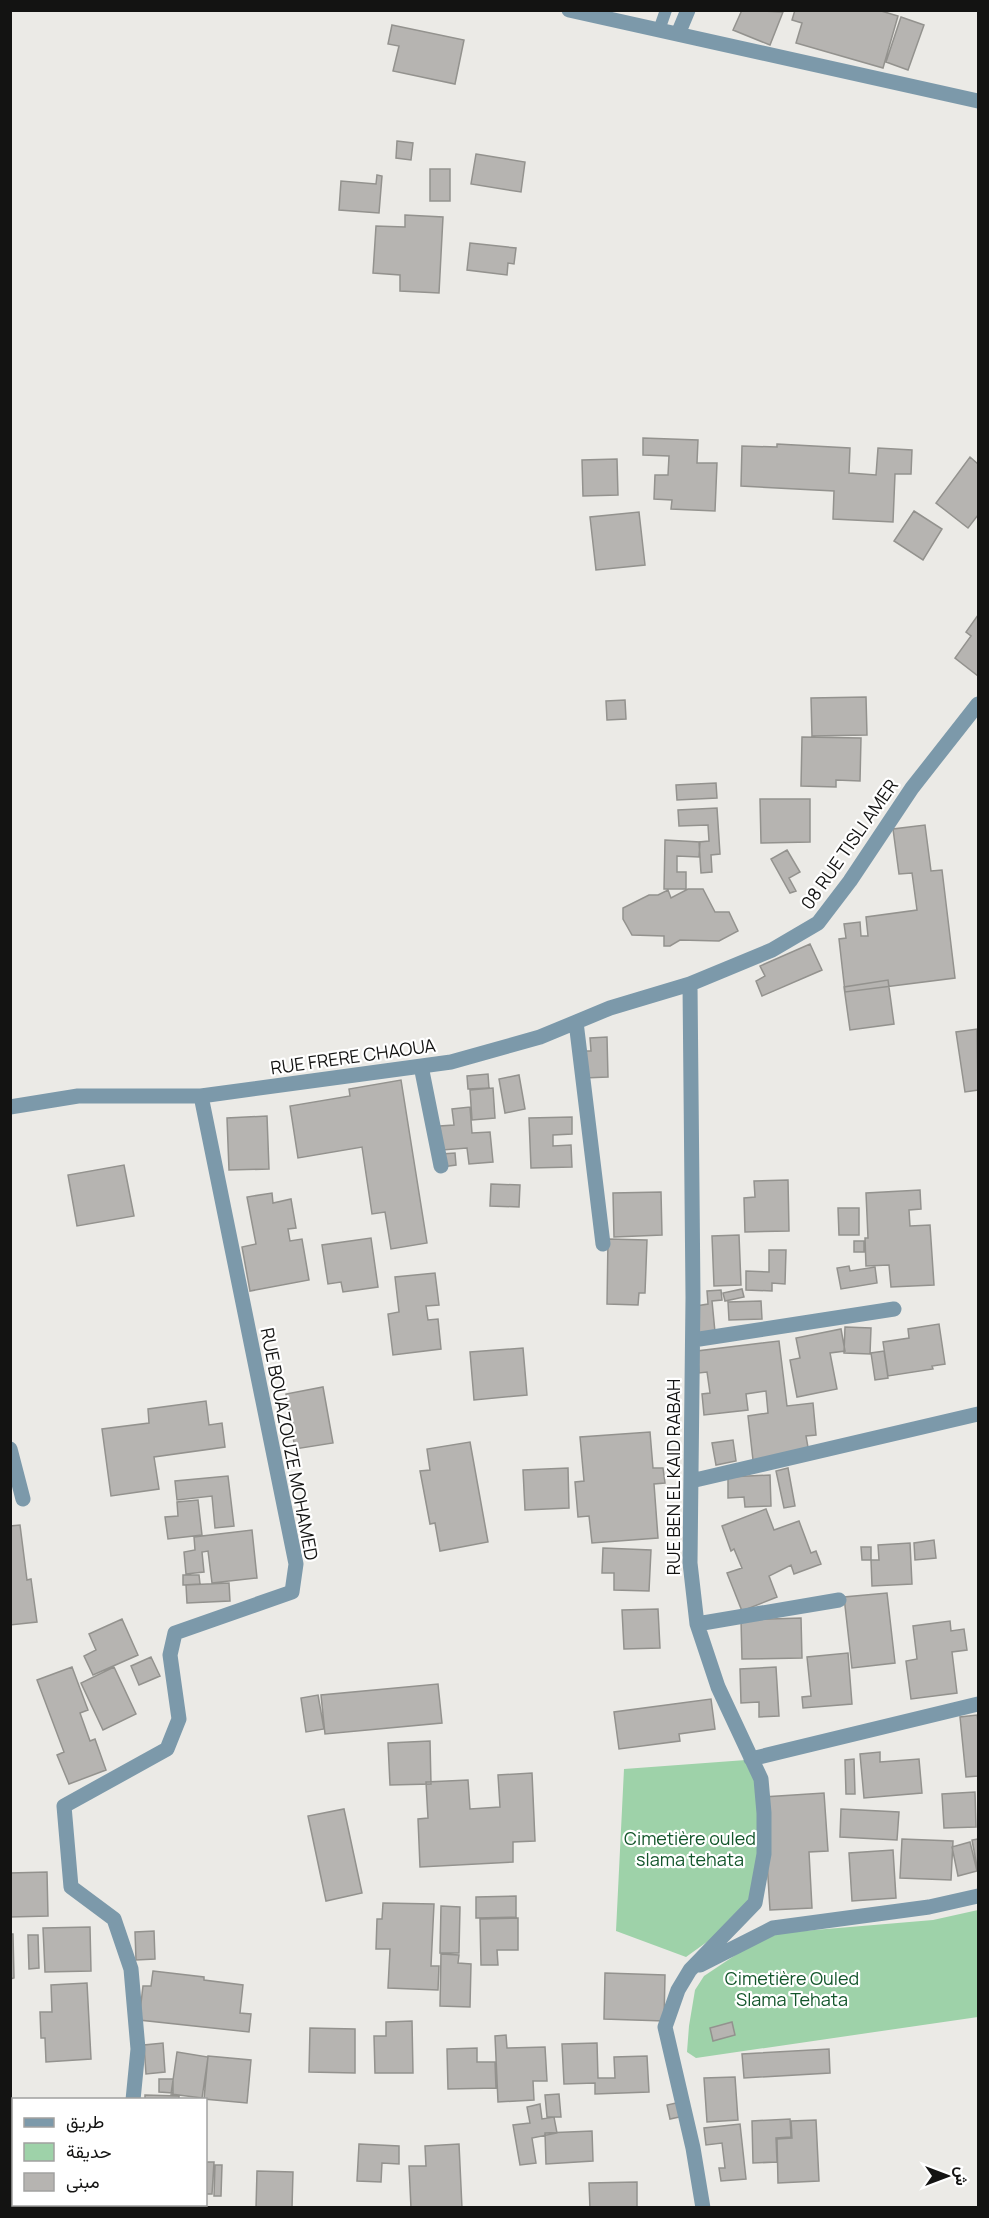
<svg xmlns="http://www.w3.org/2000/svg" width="989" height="2218" font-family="Manrope,Vazirmatn,sans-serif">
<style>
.green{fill:#9ed2a9}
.building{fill:#b6b4b1;stroke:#93928e;stroke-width:1.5}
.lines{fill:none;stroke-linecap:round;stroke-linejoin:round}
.service{stroke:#7c99aa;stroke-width:12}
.minor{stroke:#7c99aa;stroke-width:15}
.labels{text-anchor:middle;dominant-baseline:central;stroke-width:4.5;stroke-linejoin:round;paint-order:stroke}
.street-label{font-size:18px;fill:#131312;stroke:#fff}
.park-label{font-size:18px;fill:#13562b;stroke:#fff}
</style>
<rect width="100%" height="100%" fill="#ebeae6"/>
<path class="green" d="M746,1760L757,1782L760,1855L751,1901L725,1929L686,1957L616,1931L624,1769Z
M978,1910V2017L696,2058L687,2052L689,2026L695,1990L704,1976L767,1934L933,1920Z"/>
<path class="building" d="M742,10L783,12L770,45L733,30Z
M795,10H878L898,16L883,68L796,43L802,23L792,20Z
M901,17L924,25L908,70L886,62Z
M392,25L464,40L455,84L393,71L399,46L388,44Z
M397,141L413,143L411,160L396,158Z
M476,154L525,162L521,192L471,184Z
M430,169H450V201H430Z
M377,175L382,176L379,213L339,210L341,181L376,184Z
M405,215L443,217L439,293L400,291V275L373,273L376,226L405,227Z
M470,243L516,248L514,264L508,263L507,275L467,270Z
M643,438L698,440L697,463H717L715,511L671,509L672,500L654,499L655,475H668L669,456L643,455Z
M777,444L850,448L849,473L876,475L878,448L912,450L911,474H895L893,522L833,519L834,491L741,486L742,446L777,447Z
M970,457L978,464V515L968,528L936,503Z
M617,459L618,495L583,496L582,460Z
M914,511L942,529L923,560L894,541Z
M639,512L645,565L596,570L590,517Z
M978,615V676L955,658L971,636L966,632Z
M866,697L867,735L812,736L811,698Z
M625,700L626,719L607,720L606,701Z
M802,737L861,738L860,781L836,780V787L801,786Z
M716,783L717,798L677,800L676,785Z
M760,799H810V842L761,843Z
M717,808L720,854L711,855L712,872L701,873L699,842L709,841L708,825L679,826L678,810Z
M925,825L931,871L942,870L955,978L845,992L839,939L846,938L844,924L860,922L861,936H868L866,917L917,910L912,873L899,874L893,829Z
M665,840L700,842L699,857L677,856V872H686V889H664Z
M787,850L800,872L789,878L796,891L790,893L771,859Z
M688,889H703L715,912H729L738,931L719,941L680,940L670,946H664V936L632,935L623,919V908L649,895H658L668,890L671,898Z
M810,944L822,970L762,996L756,981L765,976L760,966Z
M888,980L894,1024L850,1030L844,987Z
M977,1029L978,1090L965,1092L956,1032Z
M607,1037L608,1077L584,1078L583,1051H591L590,1038Z
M488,1074L489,1088L468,1089L467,1076Z
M519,1075L525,1109L505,1113L499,1079Z
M401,1080L427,1243L391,1249L385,1212L372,1214L362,1147L298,1158L290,1106L350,1096L349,1089Z
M493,1088L495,1118L472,1120L470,1090Z
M470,1107L472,1133L490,1132L493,1162L469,1164L467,1148L442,1150L440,1126L454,1125L452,1109Z
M267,1116L269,1169L229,1170L227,1118Z
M572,1117V1134L553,1135V1146L571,1145L572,1167L531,1168L529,1118Z
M455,1153L456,1165L442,1167L441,1154Z
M124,1165L134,1216L77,1226L68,1175Z
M788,1180L789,1231L745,1232L744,1198L755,1197L754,1181Z
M491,1184L520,1185L519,1207L490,1206Z
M920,1190L921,1209L909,1210L910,1226L930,1225L934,1285L891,1287L889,1265L866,1266L865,1238H868L866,1193Z
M661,1192L662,1235L614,1237L613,1193Z
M272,1193L273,1203L291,1199L296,1228L288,1229L290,1241L302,1239L309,1280L250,1291L242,1247L256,1244L247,1197Z
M838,1208H859V1235H839Z
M739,1235L741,1285L714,1286L712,1236Z
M371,1238L378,1287L343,1292L341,1282L328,1284L322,1245Z
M608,1239L647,1240L645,1293H639L638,1305L607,1304Z
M854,1241H864V1252H854Z
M769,1250H786L785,1284L772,1283V1291L746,1290V1271L769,1272Z
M849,1266L850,1271L875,1267L877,1283L841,1289L837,1268Z
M435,1273L439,1305L426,1306L428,1320L438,1319L441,1349L393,1355L388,1314L399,1312L395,1277Z
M742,1289L744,1297L725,1301L723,1293Z
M721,1290L722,1300L712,1301L715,1332L696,1334V1306L708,1304L707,1291Z
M761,1301L762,1319L729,1320L728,1302Z
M939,1324L945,1364L932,1366L933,1369L888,1376L883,1342L909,1338L908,1329Z
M845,1327L871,1328L870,1354L844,1353Z
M841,1329L845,1351L830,1353L837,1389L797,1397L790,1360L800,1358L796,1338Z
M779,1341L787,1406L813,1403L816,1435L806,1436L809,1453L753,1460L748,1416L768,1413L766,1391L746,1394L748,1410L704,1415L702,1394L710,1393L707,1372L699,1373L697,1351Z
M523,1348L527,1395L474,1400L470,1352Z
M884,1351L888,1378L875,1380L871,1353Z
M323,1387L333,1443L295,1449L286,1394Z
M206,1401L209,1425L222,1423L225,1447L154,1457L159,1489L111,1496L102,1429L149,1423L148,1409Z
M650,1432L653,1468H663L665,1483L654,1484L658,1538L592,1543L589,1516L578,1517L575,1482L584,1481L580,1437Z
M733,1440L736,1461L716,1465L712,1443Z
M470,1442L488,1542L440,1551L435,1523L430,1524L420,1471L430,1470L427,1449Z
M568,1468L569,1508L525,1510L523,1470Z
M788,1468L795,1506L784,1508L776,1471Z
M770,1475L771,1506L745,1507L744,1497L728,1498V1477Z
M228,1476L234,1526L215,1528L212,1496L177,1500L175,1481Z
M198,1500L202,1535L168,1539L165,1517L178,1516L177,1502Z
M766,1509L774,1530L799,1521L811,1553L816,1551L821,1564L794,1574L791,1565L769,1576L777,1597L742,1611L727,1573L742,1568L734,1549L731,1551L722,1526Z
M20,1525L27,1580L31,1579L37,1622L10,1625V1526Z
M252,1530L257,1578L212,1583L208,1551L202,1552L204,1572L186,1574L184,1552L195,1550L194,1537Z
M934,1540L936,1558L915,1560L914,1543Z
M910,1543L912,1584L872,1586L871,1560H879L878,1545Z
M861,1547H871V1560H862Z
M603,1548L651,1550L649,1591L614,1590V1573H602Z
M183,1575H199L200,1584L183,1585Z
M229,1583L230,1601L187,1603L186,1585Z
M887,1593L895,1663L852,1668L844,1597Z
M658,1609L660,1648L624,1649L622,1610Z
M801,1618L802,1658L742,1659L741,1620Z
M122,1619L138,1655L93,1675L84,1656L96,1650L89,1634Z
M950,1621L951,1631L964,1629L967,1650L952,1652L957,1693L911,1699L906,1661L917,1659L913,1626Z
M848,1653L852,1704L803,1708L802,1697L811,1696L807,1657Z
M151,1657L160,1676L139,1685L131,1666Z
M72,1667L88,1710L80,1713L90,1741L95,1739L106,1770L69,1784L57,1755L64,1752L37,1680Z
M114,1667L136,1714L103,1730L81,1683Z
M776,1667L779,1716L759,1717V1702L741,1703L740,1669Z
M438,1684L442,1723L325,1734L321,1695Z
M318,1695L324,1729L306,1732L301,1698Z
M711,1699L715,1729L679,1734L680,1741L619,1749L614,1712Z
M977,1715L978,1722V1776L966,1777L960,1717Z
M430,1741L431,1784L390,1785L388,1743Z
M880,1752V1762L919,1759L922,1793L864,1798L860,1754Z
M854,1759L855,1794H846L845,1760Z
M532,1773L535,1841L513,1842V1862L420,1867L418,1819L428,1818L426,1782L468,1780L470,1809L500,1807L498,1775Z
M975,1792L976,1827L944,1828L942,1794Z
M824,1793L828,1851L809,1852L812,1908L770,1910L763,1797Z
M344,1809L362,1893L326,1901L308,1816Z
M841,1809L899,1812L897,1840L840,1837Z
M902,1839L953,1841L951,1880L900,1878Z
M978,1839V1872L972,1840Z
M970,1842L977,1871L958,1876L952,1847Z
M893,1850L896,1898L852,1901L849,1853Z
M47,1872L48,1916L10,1917V1873Z
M516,1896V1917L476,1918V1897Z
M383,1903L434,1904L431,1966H439L438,1990L388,1988L390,1949H376L377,1919H382Z
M441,1906L460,1907L459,1953H440Z
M518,1918V1950H497L498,1965H481L480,1919Z
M90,1927L91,1971L45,1972L43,1928Z
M154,1931L155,1959L136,1960L135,1932Z
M10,1934H13L14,1978L10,1979Z
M28,1935H38L39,1968L29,1969Z
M441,1954L459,1955L458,1963L471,1964L470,2007L440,2006Z
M153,1971L204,1977V1980L243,1985L240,2013L251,2014L249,2032L139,2020L143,1986H151Z
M605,1973L665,1975L664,2021L604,2019Z
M87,1983L91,2059L46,2062L45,2038H41L40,2012H52L51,1985Z
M412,2021L413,2073H375L374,2036H386V2022Z
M732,2022L735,2035L713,2041L710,2028Z
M310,2028L355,2029V2073L309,2072Z
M506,2035L507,2048L545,2047L547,2081H533L534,2100L498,2102L495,2036Z
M163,2043L165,2072L146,2074L144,2045Z
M597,2043L598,2078H615L614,2057L647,2056L649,2092L595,2094V2083L564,2084L562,2044Z
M477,2048V2062H495L496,2088L448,2089L447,2049Z
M829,2049L830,2073L744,2078L742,2054Z
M177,2052L208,2057L202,2098L171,2094Z
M208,2056L251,2060L247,2103L204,2099Z
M735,2077L738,2120L707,2122L704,2078Z
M159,2079H173V2093L159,2092Z
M559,2094L561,2117H547L545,2095Z
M145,2095L179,2096V2100H145Z
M681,2102L684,2116L670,2119L667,2105Z
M540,2104L542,2119L554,2117L557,2133L532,2138L536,2163L520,2165L513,2125L530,2123L527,2107Z
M790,2119L791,2137L776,2138L777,2162L753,2163L752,2121Z
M816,2120L819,2181L778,2183L777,2139L792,2138L791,2121Z
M740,2124L746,2179L721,2181L719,2168H725L722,2143L706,2145L704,2128Z
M592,2131L593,2161L546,2164L545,2133Z
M10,2139H14V2170H10Z
M359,2144L399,2146V2164L382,2163L381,2182L357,2181Z
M459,2144L462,2208H411L409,2166H426L425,2146Z
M206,2162H214L212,2194H206Z
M215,2165H222L221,2196H214Z
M257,2171L293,2172L292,2208H256Z
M637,2182V2208H590L589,2183Z
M125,2204H148L147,2208H125Z
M175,2204H194L199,2205V2208H174Z"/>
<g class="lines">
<path class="service" d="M659,30L666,10"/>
<path class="minor" d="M569,10L978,101
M678,34L688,10
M690,984L693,1297L690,1563L697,1624L718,1687L761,1779L764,1813V1854L755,1903L690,1970L678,1990L665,2027L693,2148L703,2208
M576,1022L603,1244
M421,1066L441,1166
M10,1107L78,1096H201L451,1062L540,1037L610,1008L690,984L772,950L818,923L850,881L912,788L978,704
M693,1340L894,1309
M10,1449L23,1499
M691,1481L978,1414
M697,1624L839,1600
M751,1759L978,1704
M700,1965L773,1928L929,1907L978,1896
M133,2100L138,2049L131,1969L114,1919L71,1887L64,1806L167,1749L179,1719L170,1655L175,1633L292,1592L296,1564L201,1096
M121,2208V2204"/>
</g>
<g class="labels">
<g class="street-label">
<text transform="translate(849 844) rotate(-55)">08 RUE TISLI AMER</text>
<text transform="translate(353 1056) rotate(-8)">RUE FRERE CHAOUA</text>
<text transform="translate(290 1444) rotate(79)">RUE BOUAZOUZE MOHAMED</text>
<text transform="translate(673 1477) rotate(-90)">RUE BEN EL KAID RABAH</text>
</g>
<g class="park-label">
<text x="690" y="1838">Cimetière ouled<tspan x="690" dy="21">slama tehata</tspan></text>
<text x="792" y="1978">Cimetière Ouled<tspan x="792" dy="21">Slama Tehata</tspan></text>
</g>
</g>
<rect width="989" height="2218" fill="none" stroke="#131312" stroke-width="24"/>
<rect x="12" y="2098" width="195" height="108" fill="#ffffff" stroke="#a1a1a0" stroke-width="1.5"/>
<rect x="24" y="2118" width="30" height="9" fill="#7c99aa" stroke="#a1a1a0" stroke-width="1.5"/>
<text x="66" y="2128" font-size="18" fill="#131312">طريق</text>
<rect x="24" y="2143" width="30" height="18" fill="#9ed2a9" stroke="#a1a1a0" stroke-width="1.5"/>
<text x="66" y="2158" font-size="18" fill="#131312">حديقة</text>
<rect x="24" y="2173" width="30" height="18" fill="#b6b4b1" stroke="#a1a1a0" stroke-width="1.5"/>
<text x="66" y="2188" font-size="18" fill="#131312">مبنى</text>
<g transform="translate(947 2176) rotate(90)" stroke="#ffffff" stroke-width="4.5" paint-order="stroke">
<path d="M0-4.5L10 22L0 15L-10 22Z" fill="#131312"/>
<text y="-9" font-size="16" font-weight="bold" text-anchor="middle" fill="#131312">ش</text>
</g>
</svg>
